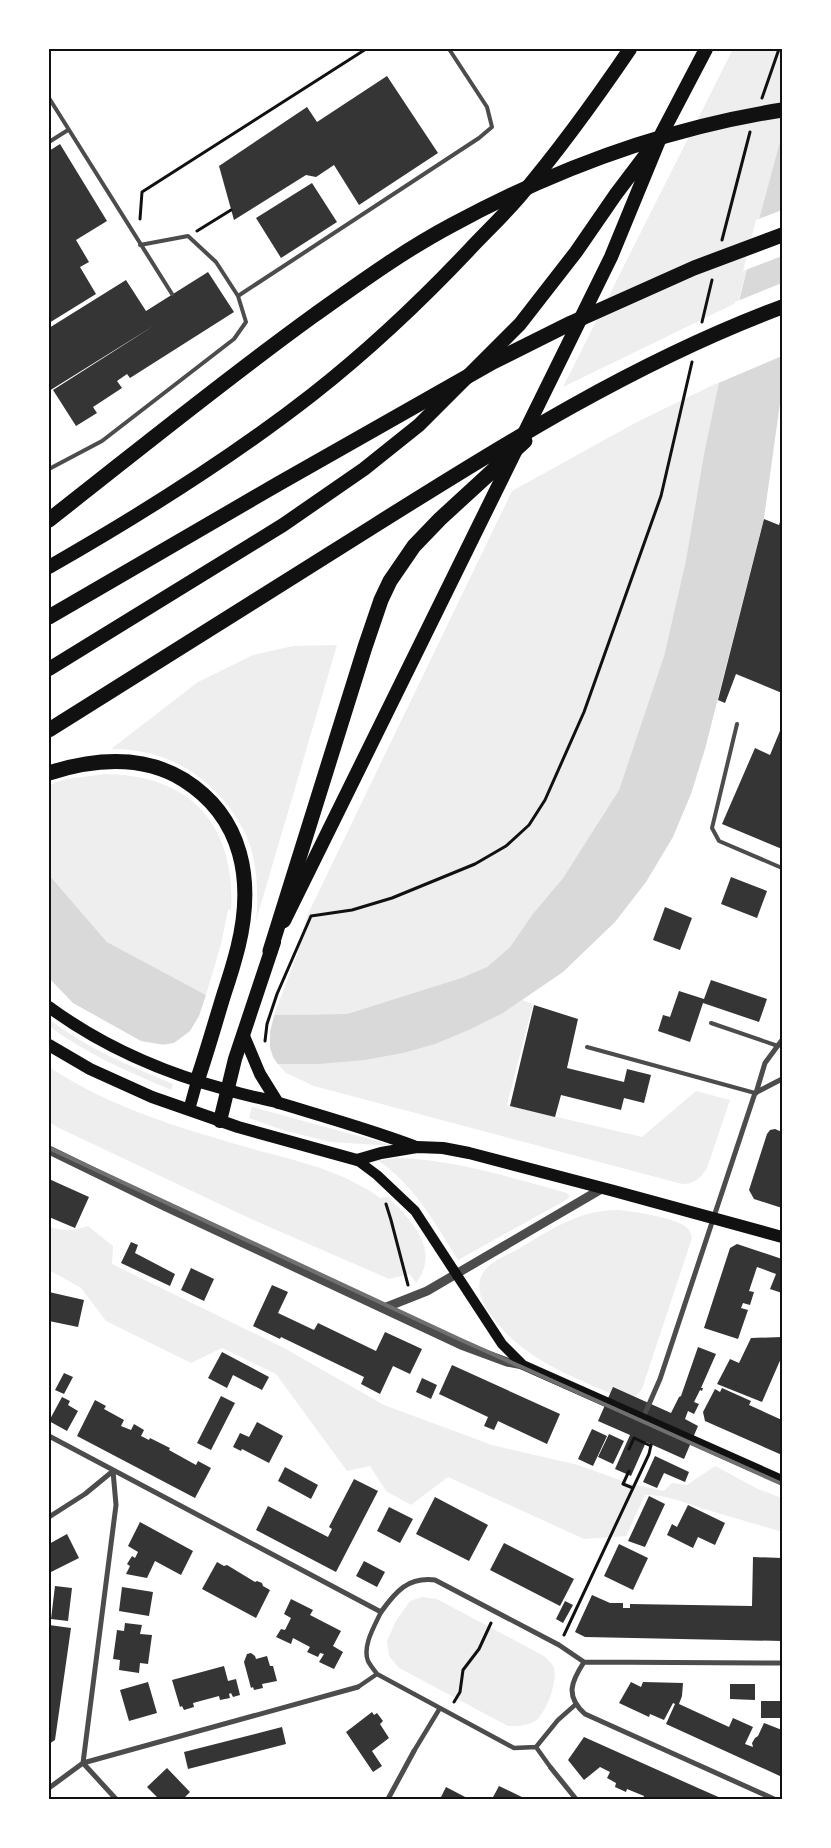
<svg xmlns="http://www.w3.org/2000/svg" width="831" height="1848" font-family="'Roboto Condensed',sans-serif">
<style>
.green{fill:#eee}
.water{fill:#d9d9d9}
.pier{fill:#fff}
.building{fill:#353535}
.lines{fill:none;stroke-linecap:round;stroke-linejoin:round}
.path{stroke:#111;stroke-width:3}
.service{stroke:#4c4c4c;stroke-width:4}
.pedestrian{stroke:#4c4c4c;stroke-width:4.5}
.minor{stroke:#4c4c4c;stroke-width:5}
.tertiary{stroke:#4c4c4c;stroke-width:9}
.secondary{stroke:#111;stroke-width:10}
.primary{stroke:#111;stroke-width:12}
.trunk{stroke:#111;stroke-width:14}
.motorway{stroke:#111;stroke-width:15}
.rail{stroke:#707070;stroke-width:4}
.neatline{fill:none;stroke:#111;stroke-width:2}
</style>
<rect width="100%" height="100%" fill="#fff"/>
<path class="green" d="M733,49H782V134L738,302L563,387Z
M719,382L704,454L686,560L664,656L619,790L563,878L532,915L510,947L487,967L461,978L347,1014L274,1015L297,955L307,916L512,491L635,423Z
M337,645L256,921C259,894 257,856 244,831C218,780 169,748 111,749L198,682L253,655L293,646Z
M106,774C190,775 236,825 231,909L228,910L221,944L206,995L107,942L49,875V785L66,779Z
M522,1000L533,1004L507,1105L642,1137L696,1091L730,1100L707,1168C701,1178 694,1184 682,1184L314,1086L286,1073L278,1064C364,1065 451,1049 522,1000Z
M49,1019C88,1049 128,1065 173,1084L171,1090C129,1072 86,1054 49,1026Z
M49,1067C109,1107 177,1127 246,1147C291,1160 341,1169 380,1198L388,1197C412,1221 441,1250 416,1283L410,1274L389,1279L249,1218L57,1127L49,1122Z
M252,1107L395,1146L330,1142L283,1130L249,1118Z
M402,1158C459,1161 513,1178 567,1193L570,1196L566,1200L458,1260C433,1220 417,1189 378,1160Z
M614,1210C629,1210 676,1218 686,1227C690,1230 691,1234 692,1238L642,1389L636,1396L625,1400C571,1375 518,1360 485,1306C478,1294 476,1278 487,1268C495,1259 510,1254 520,1248C552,1229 576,1212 614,1210Z
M88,1226L113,1246L112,1264L284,1348L384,1405L492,1445L578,1465L628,1483L664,1491L672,1483L687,1485L715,1466L758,1489L782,1498V1532C755,1524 728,1516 701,1508C680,1501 666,1495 645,1495L626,1536L584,1539L448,1477L411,1505L386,1491L370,1466L347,1471L276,1374L222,1348L191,1363L106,1321L81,1288L49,1270V1227C63,1231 74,1231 88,1226Z
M422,1597L437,1599L544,1656C548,1660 553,1664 554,1668C558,1681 546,1714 535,1721C526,1726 518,1726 508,1726L399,1668L389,1656L387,1641L396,1621L410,1601Z"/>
<path class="water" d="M782,134V389L764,518L705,749L691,794L673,837L646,882L615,922L563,972L503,1013L471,1029L435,1044L403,1053L365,1060L318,1064H278L141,1041L73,1003L49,978V875L107,942L206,995L274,1015L347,1014L461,978L487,967L510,947L532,915L563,878L619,790L664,656L686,560L704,454L719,382L760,216Z"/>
<path class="pier" d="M782,210V256L743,271L756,220Z
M782,283V356L716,384L735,302Z
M207,992L275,1012L270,1032V1048L273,1057L279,1066L155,1046L174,1043L190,1031L199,1016Z"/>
<path class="building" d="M387,76L438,153L359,205L334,165L316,177L306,175L234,220L219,166L307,107L317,122Z
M60,144L107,221L76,240L89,262L80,267L96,294L49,323V151Z
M312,183L337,222L281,258L256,218Z
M208,272L234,312L130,378L127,374L117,381L122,388L93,407L97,413L76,426L53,390L155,325L49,391V328L126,280L146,311Z
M782,516V693L736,674L725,703L718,700L764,519L779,525Z
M782,726V849L722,824L755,748L770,755Z
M731,877L767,891L757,918L721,904Z
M665,907L692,918L680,950L653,940Z
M711,980L767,999L759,1022L703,1003L690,1042L658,1031L663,1015L670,1017L679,991L704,999Z
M534,1005L578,1019L567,1068L624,1082L627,1069L651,1075L644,1103L624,1098L621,1110L561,1095L555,1117L510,1106Z
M775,1129L782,1132V1208L754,1199L749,1190L767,1134L770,1130Z
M49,1179L89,1197L75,1228L49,1217Z
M131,1242L138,1245L135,1253L175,1274L170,1286L121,1263Z
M737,1244L782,1259V1293L770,1289L776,1274L757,1267L749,1291L754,1292L750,1305L743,1303L741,1308L748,1310L738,1339L704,1328L730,1248Z
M191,1268L214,1279L204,1301L181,1290Z
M272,1285L288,1292L278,1313L314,1330L318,1323L376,1351L385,1332L422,1349L410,1374L393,1366L380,1394L361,1384L364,1377L281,1337L280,1339L253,1326Z
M49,1292L84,1300L78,1327L49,1321Z
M782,1337V1356L762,1402L717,1384L730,1359L739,1363L751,1338Z
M698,1347L716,1354L701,1388H703L702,1391L700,1390L694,1402L699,1404L694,1414L688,1411L685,1419L698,1426L684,1459L646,1442L631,1476L615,1469L630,1435L598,1421L613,1387L671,1413L679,1397L681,1396Z
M222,1352L269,1377L262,1390L233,1375L227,1388L208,1378Z
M452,1365L560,1414L547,1444L498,1421L494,1430L484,1426L488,1417L439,1394Z
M64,1373L73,1377L64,1394L55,1390Z
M422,1378L437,1385L431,1399L416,1392Z
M722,1388L751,1401L749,1405L782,1420V1455L705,1421L703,1412L715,1389L720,1392Z
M221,1396L235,1403L211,1450L197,1443Z
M62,1397L70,1401L68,1405L78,1411L67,1431L49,1421Z
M95,1400L106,1406L104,1409L124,1420L121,1426L131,1430L134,1424L144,1430L141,1436L149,1440L150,1438L170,1448L169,1450L196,1465L198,1461L211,1468L195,1498L77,1436Z
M257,1422L283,1436L269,1463L242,1449L241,1451L233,1447L240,1433L249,1437Z
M592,1429L607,1436L593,1466L578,1459Z
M609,1434L624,1441L613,1464L598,1457Z
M655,1456L689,1472L685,1482L664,1473L657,1488L643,1482Z
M285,1467L318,1485L311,1499L278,1481Z
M354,1479L378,1491L336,1572L256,1530L268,1506L328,1537L332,1529L329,1527Z
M649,1496L665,1504L645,1547L628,1541Z
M435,1497L488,1525L469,1561L416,1534Z
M688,1505L725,1523L715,1545L698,1537L693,1548L667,1535L672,1524L677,1527Z
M389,1507L413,1519L400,1543L377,1531Z
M140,1522L193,1551L181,1575L155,1561L147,1578L126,1574L130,1566L127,1564L132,1556L135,1558L138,1552L128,1546Z
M67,1534L79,1558L49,1573V1544Z
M504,1543L574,1579L560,1606L490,1570Z
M619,1544L648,1558L633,1590L604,1576Z
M753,1557L782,1558V1641L585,1637L575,1632L592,1595L610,1603H623V1608H630V1604L752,1606Z
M364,1561L385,1572L377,1587L356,1576Z
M217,1562L224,1566L227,1565L255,1582L257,1581L262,1583L263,1586L270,1590L256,1618L202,1589Z
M55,1586L72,1588L68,1621L51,1619Z
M122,1587L153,1592L149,1616L119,1611Z
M291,1599L313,1610L310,1615L341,1631L333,1646L343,1652L334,1669L319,1662L324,1654L320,1653L318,1657L307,1652L310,1647L293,1638L291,1644L276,1637L281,1629L285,1630L291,1618L284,1614Z
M565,1601L573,1605L563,1623L556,1619Z
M125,1623L142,1625L140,1634L152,1635L148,1664L140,1663L139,1673L119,1670L120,1660L113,1659L117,1630L124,1631Z
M49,1625L71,1628L55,1740L49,1744Z
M251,1653L255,1656L256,1659L267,1656L270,1666H273L277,1681L262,1684L263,1688L254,1690L253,1687L251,1688L244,1662L247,1654Z
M224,1666L228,1681L236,1679L240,1695L233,1697L231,1693L229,1694L230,1698L220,1700L219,1696L193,1703L194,1707L184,1710L182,1706L180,1707L172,1680Z
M148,1682L157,1713L129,1721L120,1690Z
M631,1682L641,1687L643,1682L683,1683L682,1696L679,1704L729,1727L733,1718L753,1727L745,1744L753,1747L752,1743L755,1738L758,1736L764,1723L782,1730V1777L666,1724L675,1704L673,1703L664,1720L650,1714L649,1717L619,1703Z
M730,1684H755V1700L730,1699Z
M761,1701H782V1718H761Z
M372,1712L374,1715L377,1713L383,1721L380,1724L389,1738L372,1751L382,1766L373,1772L346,1732Z
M282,1727L286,1744L188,1769L184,1752Z
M584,1737L698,1788L723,1799H643L644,1796L627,1789L626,1792L615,1787L616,1783L607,1778L610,1772L600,1767L584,1780L568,1760Z
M167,1768L190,1792L183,1799H159L147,1787Z
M499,1786L526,1799H492Z
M446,1787L469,1799H440Z"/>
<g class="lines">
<path class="path" d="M762,98L779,49
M140,219L142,192L366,49
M197,231L231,210
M722,240L750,132
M702,322L712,280
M265,1041L267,1024L277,994L311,916L352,910L392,898L475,864L506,846L529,825L545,800L584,712L661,496L692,362
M386,1204L391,1220L408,1285
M629,1449L634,1438L651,1446
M629,1471L623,1484L633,1488
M564,1635L649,1454L651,1445
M454,1702L460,1692L463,1670L479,1649L491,1623"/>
<path class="service" d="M49,98L172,294
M49,142L68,130
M238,296L479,138L492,127L487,107L449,49
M49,469L102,441L234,339L246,322L238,296L216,262L188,236L140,245
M737,724L712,828L719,841L782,868
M711,1023L778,1046
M587,1047L755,1093"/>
<path class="pedestrian" d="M381,1612C375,1625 362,1646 368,1661C370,1665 374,1670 377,1674L514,1748L536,1747L558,1720L575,1705
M358,1687L377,1674
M536,1747L551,1768
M414,1751L440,1708"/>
<path class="minor" d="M756,1093L765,1063L782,1040
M643,1418L660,1379L755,1093L782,1079
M49,1436L381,1612C396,1591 408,1577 435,1580L559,1645L584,1662
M113,1471L116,1505L83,1763L116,1799
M49,1517L85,1494L113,1471
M584,1662C571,1682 565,1696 585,1714L774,1799
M584,1662L782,1663
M551,1768L576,1799
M49,1788L83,1763L358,1687
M388,1799L414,1751"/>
<path class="tertiary" d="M49,1150L164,1206L461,1345L507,1362L523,1365
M384,1308L427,1291L603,1188"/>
<path class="secondary" d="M357,1160L377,1175L415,1211L502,1344L523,1365L782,1480"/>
<path class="primary" d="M49,1007C102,1046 164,1073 228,1090C244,1095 260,1098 276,1102C322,1116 369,1129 414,1146
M244,1036L260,1074L278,1103
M49,1045L90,1069L152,1097L238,1127L357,1160L381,1153L417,1147L443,1148L469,1153L614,1191L782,1237
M189,1110L197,1081"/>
<path class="trunk" d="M49,567C140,515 230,459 313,394C369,350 421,301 470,249C487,231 505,214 521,195C560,149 596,99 630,49
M49,669L283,525L364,469L419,425L520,324L576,252L616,194L650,149
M284,921L611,257L662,133L706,49
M220,1121L235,1059L274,942"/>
<path class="motorway" d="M49,520C136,452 223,381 313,316C358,284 403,251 452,225C555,169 667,128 782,110
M49,617L278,484L493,362L571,323L694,268L782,235
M49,730C157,662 265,594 374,526C504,444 637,361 782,307
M49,773C93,759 142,754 184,780C244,818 254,882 238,947C234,963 229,979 224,994C215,1023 207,1052 197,1081
M270,951L365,647L381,600L390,581L414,546L440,519L525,441"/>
<path class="rail" d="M49,1148L459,1339L782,1484"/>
</g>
<rect width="831" height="1848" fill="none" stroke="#ffffff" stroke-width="100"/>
<rect x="50" y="50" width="731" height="1748" class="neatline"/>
</svg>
